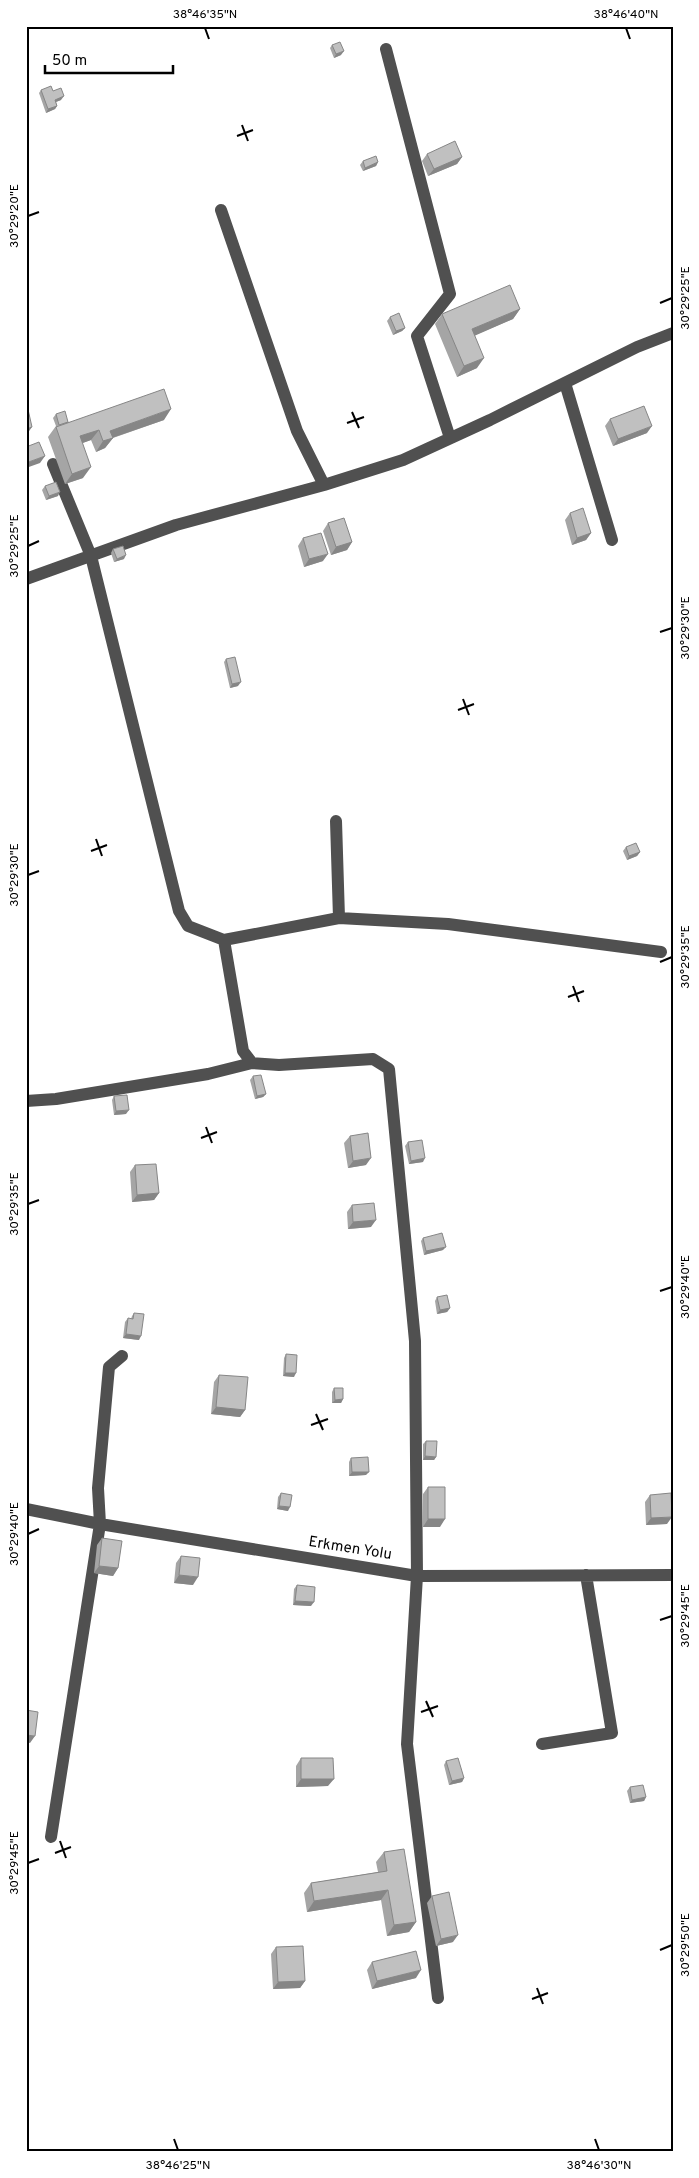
<svg xmlns="http://www.w3.org/2000/svg" width="699" height="2178" font-family="Overpass,sans-serif">
<style>
.lines{fill:none;stroke-linecap:round;stroke-linejoin:round}
.minor{stroke:#505050;stroke-width:12}
.wall{fill:#a5a5a5}
.shaded-wall{fill:#868686}
.building{fill:#c0c0c0;stroke:#868686}
.ticks{fill:none;stroke:#000;stroke-width:2}
.labels{text-anchor:middle;dominant-baseline:central;stroke-width:4;stroke-linejoin:round;paint-order:stroke}
.street-label{font-size:15px;fill:#000;stroke:#fff}
.neatline{fill:none;stroke:#000;stroke-width:2}
.ticks-label{font-size:12px;text-anchor:middle;fill:#000}
</style>
<rect width="100%" height="100%" fill="#fff"/>
<g class="lines">
<path class="minor" d="M386,49L450,294L417,336L450,438
M221,210L297,431L324,485
M565,383L612,540
M53,464L91,556L179,911L188,926L224,940L339,918L448,924L661,952
M26,579L176,525L324,485L403,460L490,420L637,347L673,333
M336,821L339,918
M224,940L243,1051L252,1063
M26,1101L56,1099L208,1074L252,1063L279,1065L373,1059L389,1069L415,1341L417,1576L407,1744L438,1998
M26,1509L100,1524L417,1576L673,1575
M542,1744L612,1733L586,1575
M51,1837L100,1524L98,1488L109,1367L122,1356"/>
</g>
<path class="wall" d="M332,45L341,55L334,58L330,48Z
M41,90L53,91L61,100L56,102L57,106L55,109L46,113L39,93Z
M427,154L462,157L457,164L428,176L422,161Z
M363,161L378,162L376,166L363,171L360,165Z
M520,309L513,319L475,335L477,368L457,377L435,324L442,314Z
M390,317L405,328L402,331L393,335L387,321Z
M56,414L68,422L164,420L113,438L105,448L96,452L91,440L82,443L83,478L65,484L48,437L56,426L53,418Z
M610,419L647,433L613,446L605,426Z
M45,486L58,496L46,500L42,490Z
M570,513L591,533L586,540L572,545L565,520Z
M328,523L352,542L347,550L331,555L323,531Z
M303,538L323,561L304,567L298,546Z
M113,549L124,559L114,562L111,553Z
M226,659L238,686L230,688L224,662Z
M626,847L640,852L637,856L627,860L623,851Z
M253,1076L266,1094L263,1097L255,1099L250,1080Z
M114,1096L126,1114L114,1115L112,1100Z
M350,1136L366,1165L348,1168L344,1143Z
M408,1142L423,1162L409,1164L405,1146Z
M135,1165L159,1193L154,1200L132,1202L130,1172Z
M352,1205L371,1227L348,1229L347,1212Z
M423,1238L443,1250L424,1255L421,1241Z
M437,1297L450,1308L447,1312L437,1314L435,1301Z
M134,1313L139,1340L123,1338L125,1322L128,1318L131,1319L132,1316Z
M286,1354L294,1377L283,1376L284,1358Z
M219,1375L245,1410L240,1417L211,1414L214,1382Z
M334,1388L343,1399L341,1403H332V1392Z
M426,1441L436,1457L434,1460H423V1444Z
M351,1458L366,1475L349,1476V1462Z
M428,1487L440,1527H423V1494Z
M281,1493L288,1511L277,1509L278,1497Z
M650,1495L667,1524L646,1525L645,1502Z
M102,1538L118,1568L113,1576L94,1573L97,1545Z
M181,1556L193,1585L174,1583L176,1563Z
M297,1585L311,1606L293,1605L294,1589Z
M301,1758L328,1786L296,1787V1766Z
M446,1761L464,1778L462,1782L449,1785L444,1765Z
M630,1787L646,1797L644,1801L630,1803L627,1791Z
M384,1852L416,1922L409,1932L387,1936L381,1900L307,1912L304,1893L311,1883L378,1872L376,1862Z
M432,1896L453,1942L436,1946L427,1903Z
M276,1947L305,1981L300,1988L273,1989L271,1954Z
M372,1962L416,1978L372,1989L367,1970Z"/>
<path class="shaded-wall" d="M344,51L341,55L334,58L336,54Z
M64,96L61,100L53,103L55,100Z
M57,106L55,109L46,113L48,109Z
M462,157L457,164L428,176L434,169Z
M378,162L376,166L363,171L365,168Z
M520,309L513,319L465,340L472,329Z
M405,328L402,331L393,335L396,331Z
M484,358L477,368L457,377L464,366Z
M171,409L164,420L103,441L110,431Z
M652,426L647,433L613,446L618,439Z
M32,427L27,434L26,435V429Z
M99,430L91,440L72,447L80,436Z
M113,438L105,448L96,452L103,441Z
M45,456L40,463L26,468V463Z
M91,467L83,478L65,484L72,474Z
M60,492L58,496L46,500L49,496Z
M591,533L586,540L572,545L577,538Z
M352,542L347,550L331,555L336,547Z
M328,554L323,561L304,567L309,559Z
M126,555L124,559L114,562L117,559Z
M241,682L238,686L230,688L232,684Z
M640,852L637,856L627,860L629,856Z
M266,1094L263,1097L255,1099L257,1096Z
M129,1110L126,1114L114,1115L116,1111Z
M371,1158L366,1165L348,1168L353,1161Z
M425,1158L423,1162L409,1164L411,1161Z
M159,1193L154,1200L132,1202L137,1195Z
M376,1220L371,1227L348,1229L353,1222Z
M446,1247L443,1250L424,1255L426,1251Z
M450,1308L447,1312L437,1314L440,1310Z
M126,1334L141,1336L139,1340L123,1338Z
M285,1373H296L294,1377L283,1376Z
M343,1399L341,1403H332L335,1400Z
M216,1407L245,1410L240,1417L211,1414Z
M425,1456L436,1457L434,1460H423Z
M352,1472H369L366,1475L349,1476Z
M279,1506L290,1507L288,1511L277,1509Z
M672,1517L667,1524L646,1525L651,1518Z
M428,1519H445L440,1527H423Z
M99,1566L118,1568L113,1576L94,1573Z
M179,1575L198,1577L193,1585L174,1583Z
M295,1601L314,1602L311,1606L293,1605Z
M26,1735L35,1736L30,1743L26,1742Z
M464,1778L462,1782L449,1785L452,1781Z
M301,1779H334L328,1786L296,1787Z
M646,1797L644,1801L630,1803L632,1800Z
M388,1890L381,1900L307,1912L314,1901Z
M416,1922L409,1932L387,1936L394,1925Z
M458,1935L453,1942L436,1946L441,1939Z
M421,1970L416,1978L372,1989L377,1981Z
M305,1981L300,1988L273,1989L278,1982Z"/>
<path class="building" d="M340,42L344,51L336,54L332,45Z
M51,86L53,91L61,88L64,96L55,100L57,106L48,109L41,90Z
M455,141L462,157L434,169L427,154Z
M376,156L378,162L365,168L363,161Z
M510,285L520,309L472,329L484,358L464,366L442,314Z
M399,313L405,328L396,331L390,317Z
M164,389L171,409L110,431L113,438L103,441L99,430L80,436L91,467L72,474L56,427Z
M26,405H27L32,427L26,429Z
M644,406L652,426L618,439L610,419Z
M65,411L68,422L59,425L56,414Z
M39,442L45,456L26,463V447Z
M56,482L60,492L49,496L45,486Z
M583,508L591,533L577,538L570,513Z
M344,518L352,542L336,547L328,523Z
M321,533L328,554L309,559L303,538Z
M123,546L126,555L117,559L113,549Z
M235,657L241,682L232,684L226,659Z
M636,843L640,852L629,856L626,847Z
M261,1075L266,1094L257,1096L253,1076Z
M127,1095L129,1110L116,1111L114,1096Z
M368,1133L371,1158L353,1161L350,1136Z
M422,1140L425,1158L411,1161L408,1142Z
M156,1164L159,1193L137,1195L135,1165Z
M374,1203L376,1220L353,1222L352,1205Z
M442,1233L446,1247L426,1251L423,1238Z
M447,1295L450,1308L440,1310L437,1297Z
M134,1313L144,1314L141,1336L126,1334L128,1318L133,1319Z
M286,1354L297,1355L296,1373H285Z
M219,1375L248,1377L245,1410L216,1407Z
M334,1388H343V1399L335,1400Z
M426,1441H437L436,1457L425,1456Z
M368,1457L369,1472H352L351,1458Z
M428,1487H445V1519H428Z
M281,1493L292,1495L290,1507L279,1506Z
M671,1493L672,1517L651,1518L650,1495Z
M102,1538L122,1541L118,1568L99,1566Z
M181,1556L200,1558L198,1577L179,1575Z
M297,1585L315,1587L314,1602L295,1601Z
M26,1710L38,1712L35,1736L26,1735Z
M301,1758H333L334,1779H301Z
M458,1758L464,1778L452,1781L446,1761Z
M643,1785L646,1797L632,1800L630,1787Z
M404,1849L416,1922L394,1925L388,1890L314,1901L311,1883L387,1871L384,1852Z
M449,1892L458,1935L441,1939L432,1896Z
M303,1946L305,1981L278,1982L276,1947Z
M416,1951L421,1970L377,1981L372,1962Z"/>
<path class="ticks" d="M205,28L209,39M626,28L630,39M242,125L248,141M237,136L253,130M28,216L39,212M660,303L672,298M352,412L359,428M347,423L364,417M28,546L39,541M660,632L672,628M463,699L469,715M458,710L474,704M96,839L102,856M91,851L107,845M28,875L39,871M660,962L672,957M573,986L579,1002M568,997L584,991M206,1127L212,1143M201,1138L217,1132M28,1204L39,1200M660,1291L672,1287M316,1414L323,1430M311,1425L328,1419M28,1534L39,1529M660,1620L672,1616M426,1701L433,1717M421,1712L438,1706M60,1841L66,1858M55,1853L71,1847M28,1863L39,1859M660,1950L672,1945M537,1988L543,2004M532,1999L548,1993M174,2139L178,2150M595,2139L599,2150"/>
<g class="labels">
<g class="street-label">
<text transform="translate(350 1549) rotate(9)">Erkmen Yolu</text>
</g>
</g>
<rect width="699" height="2178" fill="none" stroke="#ffffff" stroke-width="55"/>
<path d="M45 65v8h128v-8" fill="none" stroke="#000000" stroke-width="2.5"/>
<text x="52" y="65" font-size="15" fill="#000000" stroke="#ffffff" stroke-width="4" paint-order="stroke">50 m</text>
<rect x="28" y="28" width="644" height="2122" class="neatline"/>
<g class="ticks-label">
<text x="205" y="18">38°46'35"N</text>
<text x="626" y="18">38°46'40"N</text>
<text transform="translate(14 216) rotate(-90)" y="4">30°29'20"E</text>
<text transform="translate(685 298) rotate(-90)" y="4">30°29'25"E</text>
<text transform="translate(14 546) rotate(-90)" y="4">30°29'25"E</text>
<text transform="translate(685 628) rotate(-90)" y="4">30°29'30"E</text>
<text transform="translate(14 875) rotate(-90)" y="4">30°29'30"E</text>
<text transform="translate(685 957) rotate(-90)" y="4">30°29'35"E</text>
<text transform="translate(14 1204) rotate(-90)" y="4">30°29'35"E</text>
<text transform="translate(685 1287) rotate(-90)" y="4">30°29'40"E</text>
<text transform="translate(14 1534) rotate(-90)" y="4">30°29'40"E</text>
<text transform="translate(685 1616) rotate(-90)" y="4">30°29'45"E</text>
<text transform="translate(14 1863) rotate(-90)" y="4">30°29'45"E</text>
<text transform="translate(685 1945) rotate(-90)" y="4">30°29'50"E</text>
<text x="178" y="2169">38°46'25"N</text>
<text x="599" y="2169">38°46'30"N</text>
</g>
</svg>
